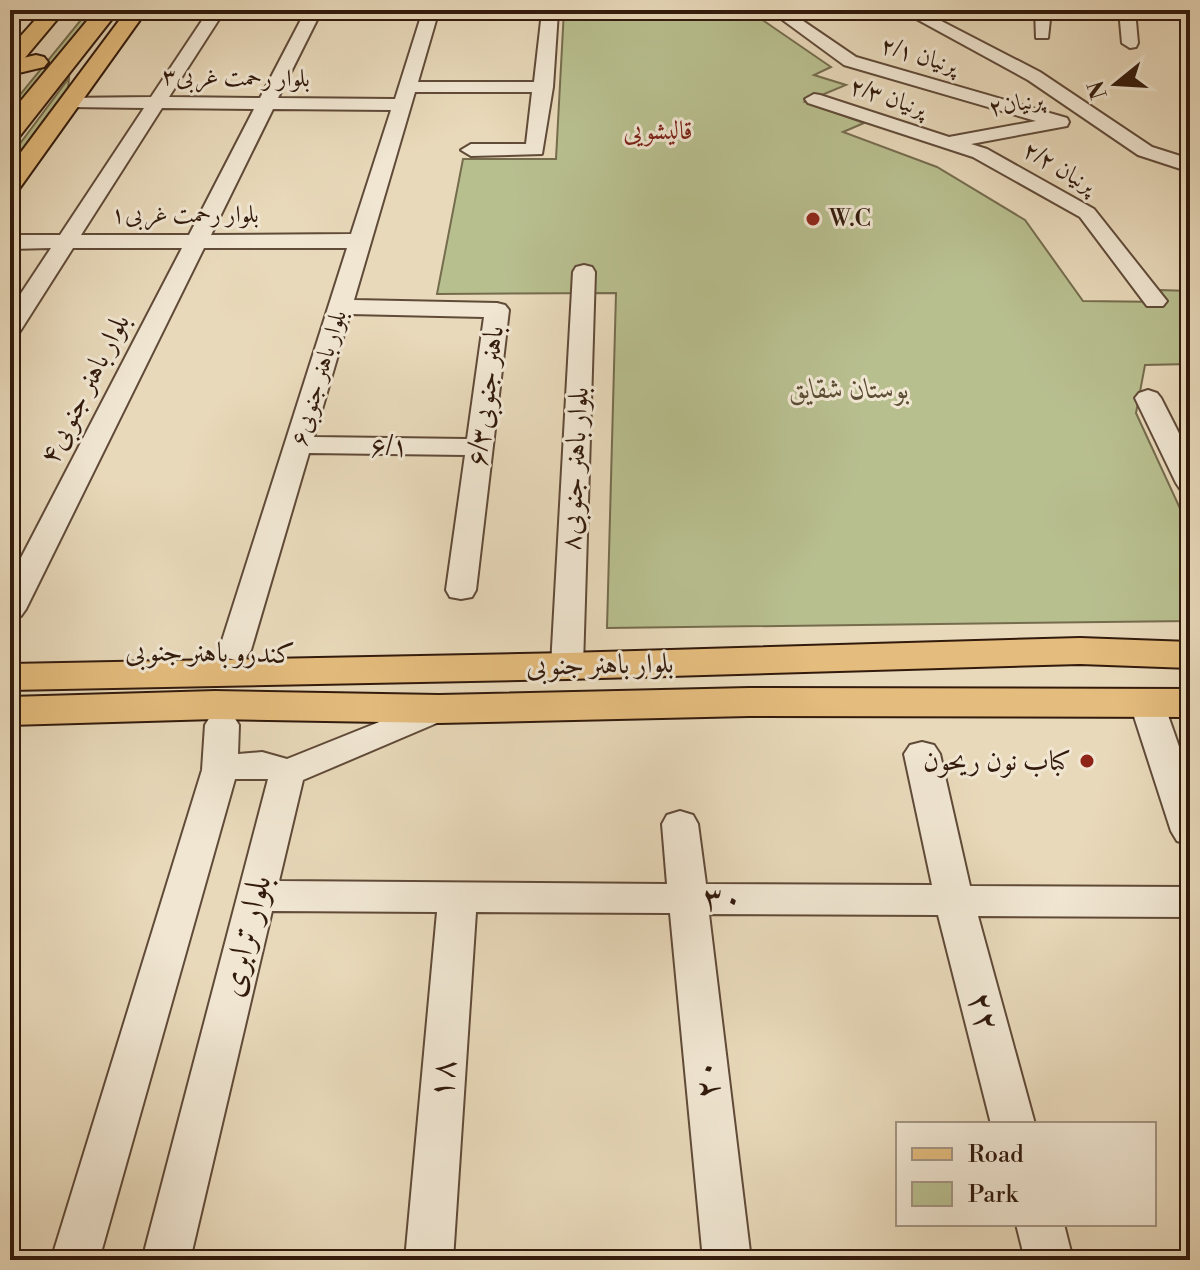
<svg xmlns="http://www.w3.org/2000/svg" width="1200" height="1270" font-family="'Libre Bodoni',Amiri,serif">
<style>
.green{fill:#b8bf8f;stroke:#756c4e;stroke-width:2}
.lines{fill:none;stroke-linecap:round;stroke-linejoin:round}
.minor-casing{stroke:#604a38;stroke-width:4}
.major-casing{stroke:#321a0c;stroke-width:4}
.highway-casing{stroke:#321a0c;stroke-width:4}
.minor{fill:#f0e6d2;fill-rule:evenodd}
.major{fill:#e4bc7d;fill-rule:evenodd}
.highway{fill:#e4bc7d;fill-rule:evenodd}
.poi-dot{fill:#8f2418;stroke:#f0e6d2;stroke-width:3}
.labels{text-anchor:middle;dominant-baseline:central;stroke-width:6;stroke-linejoin:round;paint-order:stroke}
.far-street-label{font-size:24px;fill:#321a0c;stroke:#f0e6d2}
.far-poi-label{font-size:24px;fill:#321a0c;stroke:#f0e6d2;text-anchor:start}
.far-neighbourhood-label{font-size:26px;fill:#7a1f14;stroke:#f0e6d2}
.street-label{font-size:28px;fill:#321a0c;stroke:#f0e6d2}
.park-label{font-size:28px;font-style:italic;fill:#5a4c33;stroke:#f0e6d2}
.poi-label{font-size:28px;fill:#321a0c;stroke:#f0e6d2;text-anchor:end}
.near-street-label{font-size:34px;fill:#321a0c;stroke:#f0e6d2}
</style>
<rect width="100%" height="100%" fill="#e8d9ba"/>
<filter id="stains"><feTurbulence type="fractalNoise" baseFrequency=".0025" numOctaves="4"/><feColorMatrix values="0 0 0 0 .2 0 0 0 0 .09 0 0 0 0 .02 0 0 0 .5 -.17"/></filter>
<radialGradient id="worn" r=".72"><stop offset=".6" stop-color="#630" stop-opacity="0"/><stop offset="1" stop-color="#630" stop-opacity=".3"/></radialGradient>
<path class="green" d="M89,10H99L10,121V107Z
M564,10H748L831,67L814,75L846,85L805,102L864,123L843,132L937,167L1025,220L1083,301L1166,302L1160,290L1190,291V364L1145,365L1136,413L1190,530V621L607,628L616,293L437,294L463,159H556Z
M69,78L68,90L10,168V157Z"/>
<g class="lines">
<defs>
<path id="minor" d="M209,10H225L169,97L260,98L306,10H322L278,98L395,99L423,10H439L418,82H534L542,12H558L553,87L542,154L471,156L461,150L471,144H526L532,92H415L354,300L497,303L505,305L509,310L476,590L472,597L461,599L450,597L446,590L465,455L309,453L251,650L246,657L235,660L224,657L219,650L347,248H204L26,609L21,616L10,619V579L182,248H73L19,333L10,335V310L51,248L10,249V235H60L144,108L70,107L64,106L61,102L64,98L151,97ZM162,108L254,109L189,235H81ZM273,109L391,110L351,234L211,235ZM350,314L484,317L467,439L314,437Z
M769,10H787L856,57L1067,118L1069,122L1067,126L971,144L987,149L1094,209L1163,296L1167,301L1163,306H1147L1080,217L973,157L808,103L805,99L814,94L820,95L949,137L1036,121L844,65Z
M900,10H920L1040,72L1152,147L1190,159V172L1138,155L1028,80Z
M1035,10H1051L1048,38H1036Z
M1119,10H1135L1138,43L1136,47L1130,48L1122,43Z
M584,265L592,267L595,272L583,666L579,673L567,677L555,673L551,666L573,272L576,267Z
M1148,390L1157,393L1161,398L1190,455V491L1180,489L1176,483L1135,398L1139,393Z
M1146,690L1158,693L1163,701L1190,778V845L1177,841L1171,831L1129,701L1134,693Z
M439,698L451,701L456,709L451,717L303,780L279,881L667,884L662,824L667,815L680,811L693,815L698,824L706,884L932,885L904,754L910,745L922,742L934,745L940,754L970,886L1190,887V917L978,916L1035,1124H991L938,915L709,914L751,1260H703L670,913L476,912L453,1260H405L437,912L272,911L190,1260H142L268,779H235L99,1260H51L202,770L205,725L210,717L222,713L234,717L239,725L238,754L262,752L287,759Z
M1016,1224H1064L1073,1260H1025Z"/>
<path id="major" d="M44,10H65L18,66L10,67V48Z
M127,10H147L19,189L10,192V167Z
M1080,638L1190,642V668L1080,664L567,679L10,690V664L567,653Z
M749,688L1190,689V717L749,716L439,723L215,719L10,725V697L215,691L439,695Z"/>
<path id="highway" d="M96,10H119L19,137L10,139V114Z
M36,55L44,57L48,62L44,67L10,75V61Z"/>
</defs>
<use href="#minor" class="minor-casing"/>
<use href="#major" class="major-casing"/>
<use href="#highway" class="highway-casing"/>
<use href="#minor" class="minor"/>
<use href="#major" class="major"/>
<use href="#highway" class="highway"/>
</g>
<g class="poi-dot">
<circle cx="813" cy="219" r="8"/>
<circle cx="1087" cy="761" r="8"/>
</g>
<g class="labels">
<g class="far-street-label">
<text transform="translate(919 56) rotate(16)">پرنیان ۲/۱</text>
<text transform="translate(236 78) rotate(1)">بلوار رحمت غربی۳</text>
<text transform="translate(888 98) rotate(18)">پرنیان ۲/۳</text>
<text transform="translate(1016 104) rotate(-10)">پرنیان۲</text>
<text transform="translate(1059 168) rotate(30)">پرنیان ۲/۲</text>
<text x="185" y="215">بلوار رحمت غربی۱</text>
<text transform="translate(319 378) rotate(-73)">بلوار باهنر جنوبی۶</text>
</g>
<g class="far-poi-label">
<text x="829" y="219">W.C</text>
</g>
<g class="far-neighbourhood-label">
<text x="658" y="131">قالیشویی</text>
</g>
<g class="street-label">
<text transform="translate(85 389) rotate(-63)">بلوار باهنر جنوبی۴</text>
<text transform="translate(486 396) rotate(-83)">۶/۳باهنر جنوبی</text>
<text x="389" y="446">۶/۱</text>
<text transform="translate(575 469) rotate(-87)">۸بلوار باهنر جنوبی</text>
<text transform="translate(210 653) rotate(1)">کندرو باهنر جنوبی</text>
<text transform="translate(600 665) rotate(-1)">بلوار باهنر جنوبی</text>
</g>
<g class="park-label">
<text x="849" y="389">بوستان شقایق</text>
</g>
<g class="poi-label">
<text x="1071" y="761">کباب نون ریحون</text>
</g>
<g class="near-street-label">
<text x="723" y="899">۳۰</text>
<text transform="translate(246 936) rotate(-76)">بلوار ترابری</text>
<text transform="translate(983 1012) rotate(75)">۲۲</text>
<text transform="translate(443 1079) rotate(-85)">۱۸</text>
<text transform="translate(707 1079) rotate(-96)">۲۰</text>
</g>
</g>
<rect width="1200" height="1270" fill="none" stroke="#e8d9ba" stroke-width="40"/>
<rect x="12" y="12" width="1176" height="1246" fill="none" stroke="#321a0c" stroke-width="4"/>
<rect x="20" y="20" width="1160" height="1230" fill="none" stroke="#321a0c" stroke-width="2"/>
<rect x="896" y="1122" width="260" height="104" fill="#f0e6d2" stroke="#a49483" stroke-width="2"/>
<rect x="912" y="1148" width="40" height="12" fill="#e4bc7d" stroke="#a49483" stroke-width="2"/>
<text x="968" y="1162" font-size="24" fill="#321a0c">Road</text>
<rect x="912" y="1182" width="40" height="24" fill="#b8bf8f" stroke="#a49483" stroke-width="2"/>
<text x="968" y="1202" font-size="24" fill="#321a0c">Park</text>
<g transform="translate(1116 84) rotate(252)" stroke="#f0e6d2" stroke-width="6" paint-order="stroke">
<path d="M0-6L14 30L0 20L-14 30Z" fill="#321a0c"/>
<text y="-12" font-size="22" font-weight="bold" text-anchor="middle" fill="#321a0c">N</text>
</g>
<rect width="100%" height="100%" filter="url(#stains)"/>
<rect width="100%" height="100%" fill="url(#worn)"/>
</svg>
